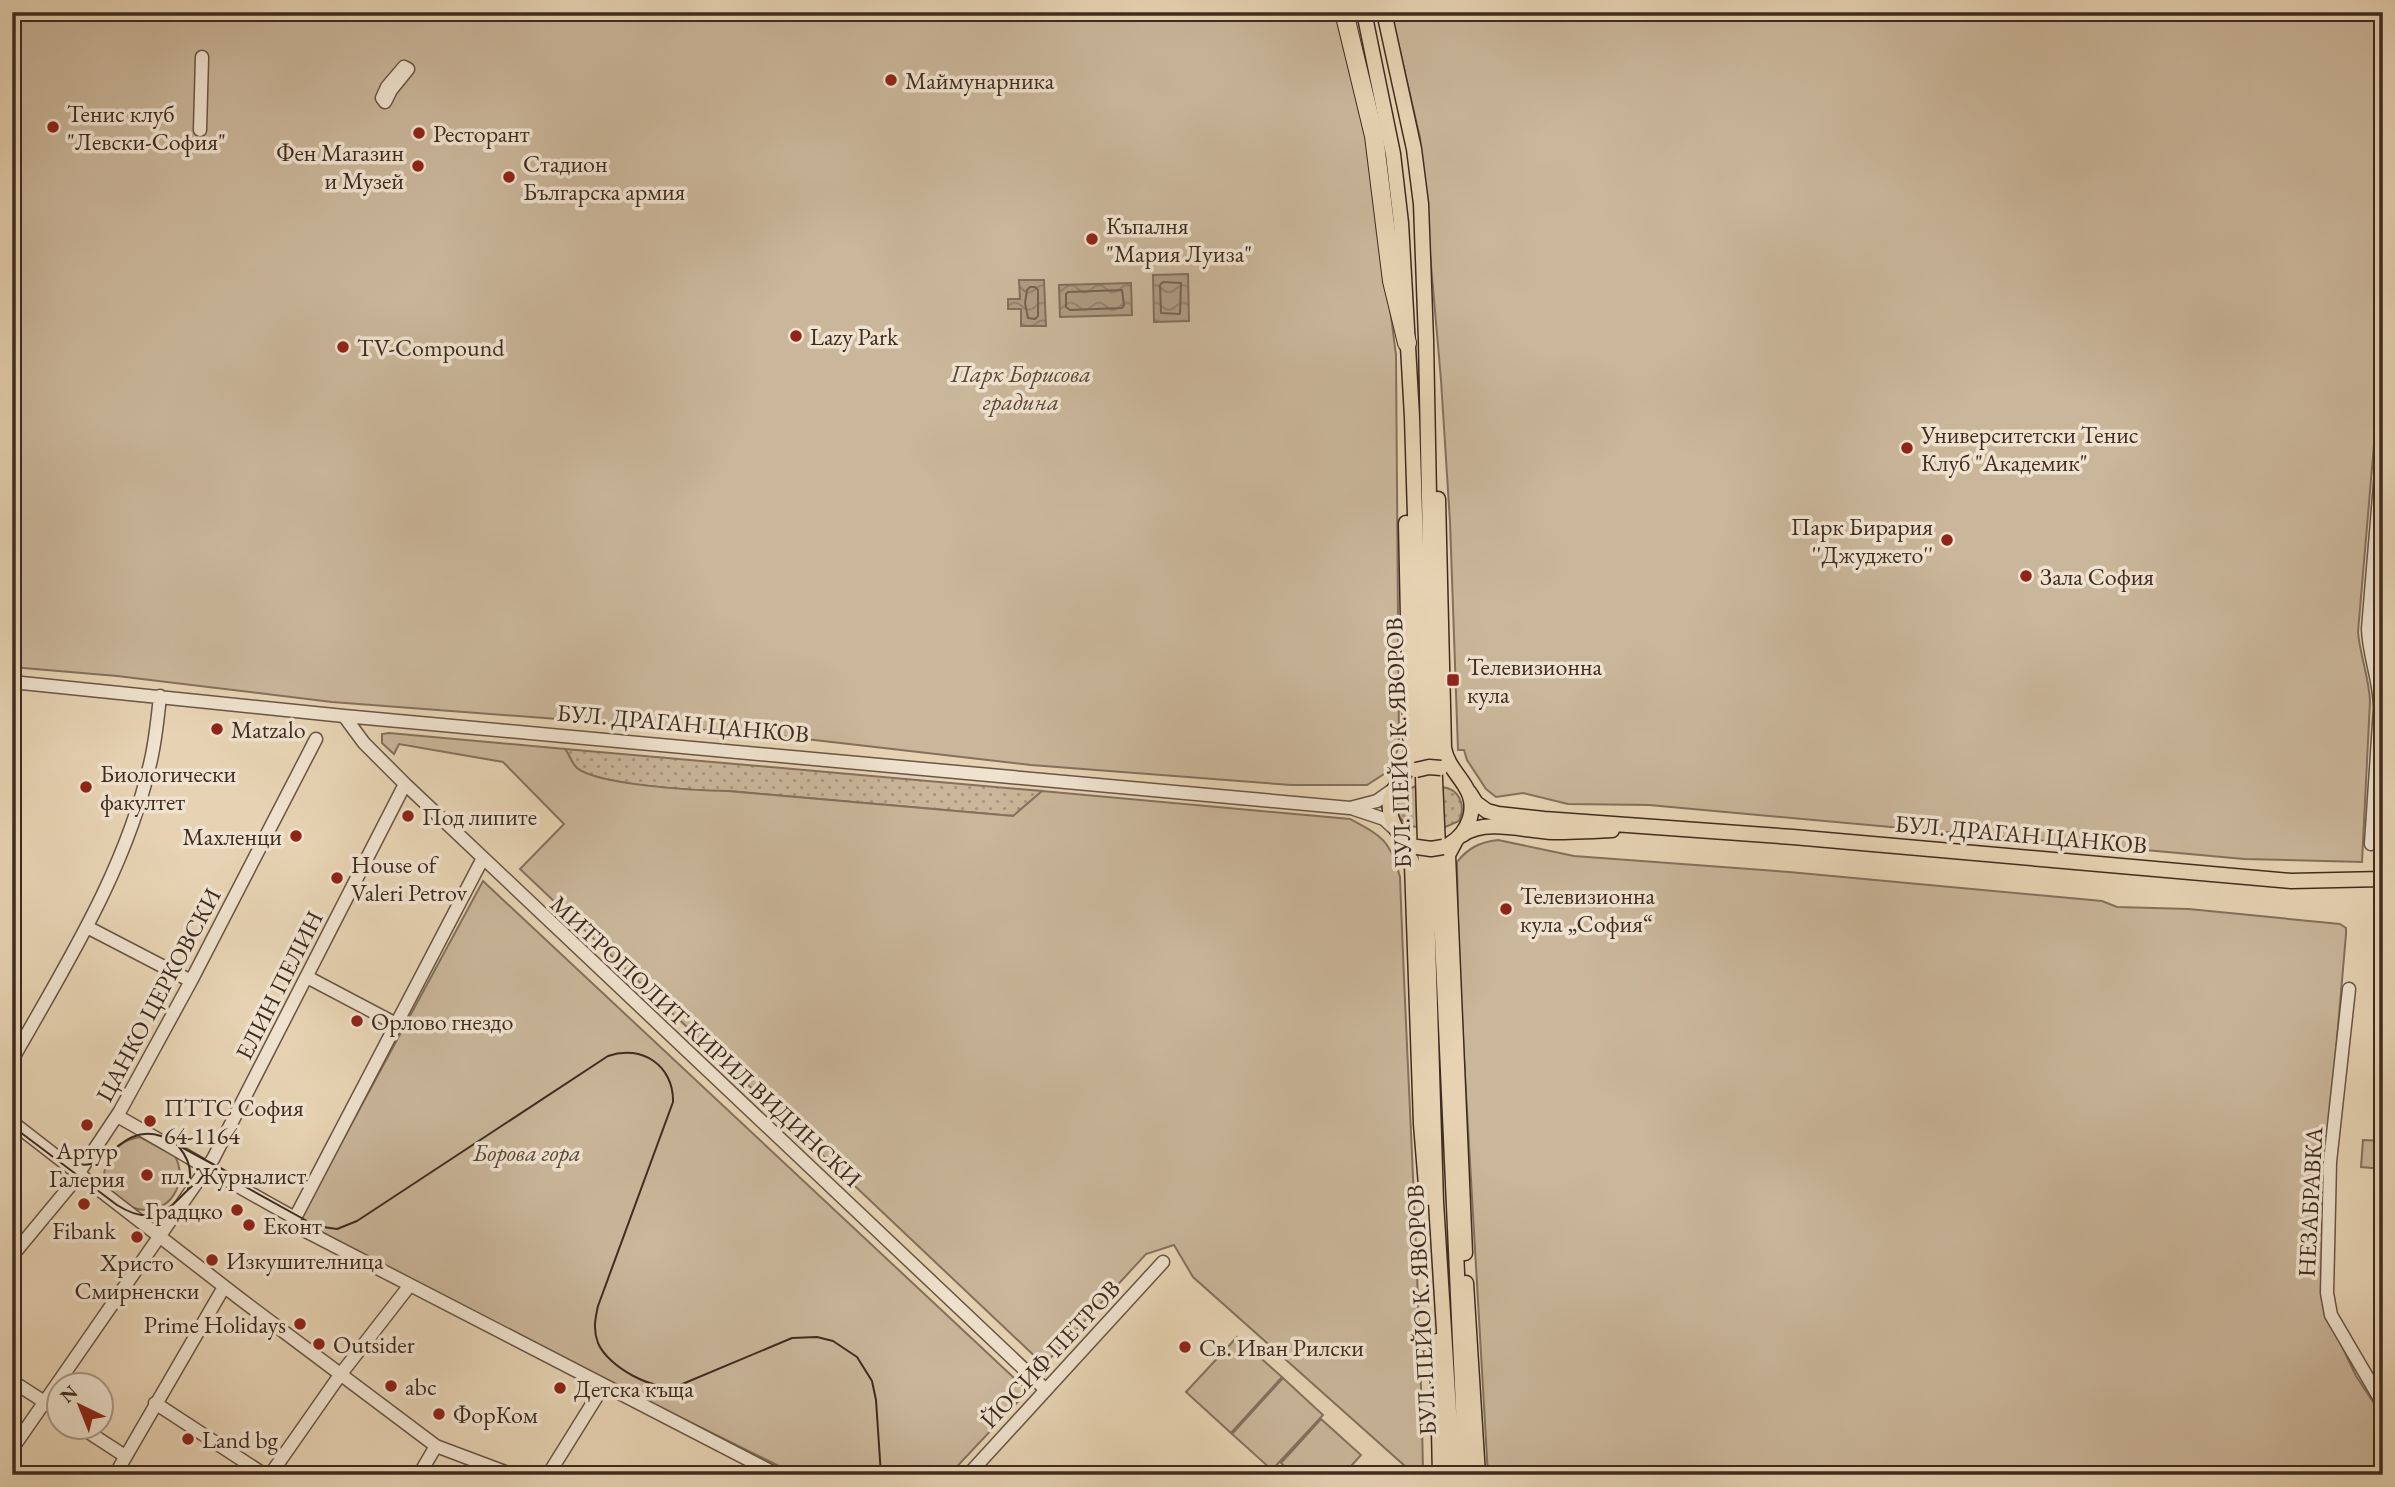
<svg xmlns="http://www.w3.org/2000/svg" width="2395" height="1487" font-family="'EB Garamond',serif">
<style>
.grass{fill:url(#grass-dots);stroke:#84705d;stroke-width:2}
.park{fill:#cab69a;stroke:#84705d;stroke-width:2}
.water{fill:url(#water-waves);stroke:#826e5a;stroke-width:2}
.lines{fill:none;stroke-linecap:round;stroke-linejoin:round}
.shore{stroke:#766250;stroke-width:2}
.minor-casing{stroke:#695545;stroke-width:15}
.major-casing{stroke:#3f2b20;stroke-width:17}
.highway-casing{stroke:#3f2b20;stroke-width:20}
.minor{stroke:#efe2ce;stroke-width:12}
.major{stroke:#e7d3b3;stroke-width:14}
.highway{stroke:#e7d3b3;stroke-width:18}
.tram{stroke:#3f2b20;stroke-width:2}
.major-bridge-casing{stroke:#3f2b20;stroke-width:17;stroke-linecap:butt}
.major-bridge{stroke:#e7d3b3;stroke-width:14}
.poi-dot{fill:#8f2418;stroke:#efe2ce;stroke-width:2.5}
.labels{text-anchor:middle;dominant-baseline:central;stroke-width:7;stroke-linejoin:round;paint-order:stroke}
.poi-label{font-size:24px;fill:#3f2b20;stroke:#efe2ce;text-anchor:start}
.park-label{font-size:24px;font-style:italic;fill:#5b4738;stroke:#efe2ce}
.street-label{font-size:24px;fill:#3f2b20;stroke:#efe2ce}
</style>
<defs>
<pattern id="grass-dots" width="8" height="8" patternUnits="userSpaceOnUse" patternTransform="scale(1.75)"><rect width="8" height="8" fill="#cab69a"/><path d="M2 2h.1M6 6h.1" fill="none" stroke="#a5947d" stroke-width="1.8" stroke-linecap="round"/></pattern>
<pattern id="water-waves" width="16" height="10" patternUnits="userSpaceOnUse" patternTransform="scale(1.75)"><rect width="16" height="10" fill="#ae9a81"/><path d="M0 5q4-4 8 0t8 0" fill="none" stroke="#8f7e69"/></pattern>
</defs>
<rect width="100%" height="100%" fill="#e7d3b3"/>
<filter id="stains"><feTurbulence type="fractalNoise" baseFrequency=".00286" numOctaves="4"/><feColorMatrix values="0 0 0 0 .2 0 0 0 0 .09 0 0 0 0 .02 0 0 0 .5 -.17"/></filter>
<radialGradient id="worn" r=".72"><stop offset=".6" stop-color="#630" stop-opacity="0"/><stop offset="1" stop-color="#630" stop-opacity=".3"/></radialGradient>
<path class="grass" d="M565,749L1042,791L1049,827L1013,816L728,791C699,791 597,785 577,768C572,764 569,754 565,749Z
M1416,786L1417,827C1399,825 1392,809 1399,793Z
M1442,787C1460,789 1466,806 1459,821L1443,828Z"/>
<path class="park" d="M12,12H1338L1370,153L1396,355L1399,747L1387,772L1367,785H1291L1031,765L771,735L332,702L117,676L12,667Z
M1391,12H2383V339L2358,632C2360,656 2369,677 2370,701L2362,862L2244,859L1649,805L1568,804L1523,793L1496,797L1486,789L1467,760L1464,750H1458L1450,522L1441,380L1420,138Z
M389,733L565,749C569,754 572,764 577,768C597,785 699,791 728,791L1013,816L1042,791L1350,819C1382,836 1390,840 1400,877C1407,1076 1420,1275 1423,1475H1415L1193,1277L1174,1245L1146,1254L1044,1365L520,869L564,824L503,762L399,744L394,754L382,743V734Z
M1498,840L1574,856L1789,872L2102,901L2117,907L2189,909L2340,924L2346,928V934L2332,1097L2325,1298L2338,1338L2356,1376L2383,1417V1475H1488L1459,971L1457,862C1468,848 1480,842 1498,840Z
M483,881L1028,1391L949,1475H797L649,1402L299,1221Z
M140,1137L175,1156C189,1182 170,1216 138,1209C125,1207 115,1196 105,1189C100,1163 114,1141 140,1137Z
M2363,1140L2383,1141V1169L2361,1167Z
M1237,1337L1282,1377L1231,1433L1186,1392Z
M1283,1378L1323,1415L1272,1470L1232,1434Z
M1321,1419L1361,1455L1343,1475H1294L1281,1463Z"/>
<path class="water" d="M1188,274L1189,321L1154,322L1153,275Z
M1019,280H1044L1046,326H1021V309H1008V299H1020Z
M1131,283L1132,315L1060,317L1059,285Z"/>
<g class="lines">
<path class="shore" d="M1163,282L1181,283L1180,314L1161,313L1160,285Z
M1030,287H1035L1038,290V316L1035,319L1028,318L1025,303L1027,290Z
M1122,290L1124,305L1122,308L1070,310L1066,307V294L1068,292Z"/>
<defs>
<path id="minor" d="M404,67L408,69L391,90L385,102L382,98L387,87Z
M200,130L202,57
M12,682L344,716L1350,808L1377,801L1394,789
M344,716L364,743L405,784L1046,1390
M1354,809L1384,819L1396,830
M2371,844L2380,708C2380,680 2369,657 2368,629L2383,448
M87,927L191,981
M307,977L396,1024
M2349,989L2330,1162L2327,1293L2331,1315L2383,1404
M12,1060C67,963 129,865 152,755C156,735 158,716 160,696
M117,1116C177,1149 235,1186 295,1218
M12,1122L239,1298L436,1446L513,1475
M295,1218L292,1224L778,1475
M295,1218L483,858
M12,1256L70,1186L120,1111L191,981L316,739
M12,1381L60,1412
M155,1403L265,1475
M82,1428L125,1456
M12,1449L213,1159L405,784
M115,1475L224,1287
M270,1475L340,1375L410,1285
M419,1475L436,1446
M548,1475L604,1385
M968,1475L1163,1262"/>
<path id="major" d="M1364,12L1393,154L1401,223L1412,417L1436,1202L1453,1475
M1384,12L1414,149L1421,204L1426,340L1434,757L1466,1475
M1438,499L1444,748C1447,764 1457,773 1465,786C1479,807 1469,832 1450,844
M1406,523L1411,760C1407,776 1393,784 1390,800C1386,826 1409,840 1412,864L1421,1124L1427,1198
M1469,792L1476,803L1487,811L1498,814L1544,819L1793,837L2291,881L2383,879
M1462,835C1486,818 1525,831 1552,832C1572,832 1592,831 1612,830
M1456,840L1448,855L1465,1253
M1466,1283L1478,1475
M1437,1341L1440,1475"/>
<path id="highway" d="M1344,12L1374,136L1392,281L1407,343"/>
</defs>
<use href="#minor" class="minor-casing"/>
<use href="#major" class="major-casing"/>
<use href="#highway" class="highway-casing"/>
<use href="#minor" class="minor"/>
<use href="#major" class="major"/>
<use href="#highway" class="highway"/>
<path class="tram" d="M12,1126L117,1205C182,1246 180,1153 235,1181L316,1226L337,1229L357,1221L608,1056C642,1044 674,1066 673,1102L598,1306C595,1319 593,1330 598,1343C608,1367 655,1393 680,1385L792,1338L817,1337L833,1341L857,1357L872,1381L876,1400L881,1475
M179,1147C190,1160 193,1173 188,1189
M63,1156C105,1188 114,1121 161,1136L233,1175"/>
<defs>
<path id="major-bridge" d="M1416,770L1429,767L1441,768
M1417,847L1431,849L1443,847"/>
</defs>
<use href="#major-bridge" class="major-bridge-casing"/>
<use href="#major-bridge" class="major-bridge"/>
</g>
<g class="poi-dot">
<circle cx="891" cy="80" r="7"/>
<circle cx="53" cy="127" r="7"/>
<circle cx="419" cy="133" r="7"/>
<circle cx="418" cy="166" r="7"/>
<circle cx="509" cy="177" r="7"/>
<circle cx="1092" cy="239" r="7"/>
<circle cx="796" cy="336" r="7"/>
<circle cx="343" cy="347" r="7"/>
<circle cx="1907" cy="448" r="7"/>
<circle cx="1947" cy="540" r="7"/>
<circle cx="2026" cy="576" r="7"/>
<rect x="1446" y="673" width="14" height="14" rx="3.5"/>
<circle cx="217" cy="729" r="7"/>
<circle cx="86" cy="787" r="7"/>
<circle cx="408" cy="816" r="7"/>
<circle cx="296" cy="836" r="7"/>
<circle cx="337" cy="878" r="7"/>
<circle cx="1506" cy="909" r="7"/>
<circle cx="357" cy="1021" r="7"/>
<circle cx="150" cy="1121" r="7"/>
<circle cx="87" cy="1125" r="7"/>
<circle cx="147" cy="1175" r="7"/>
<circle cx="84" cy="1204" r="7"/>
<circle cx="237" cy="1210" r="7"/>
<circle cx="249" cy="1225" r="7"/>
<circle cx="137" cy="1237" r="7"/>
<circle cx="212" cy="1260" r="7"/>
<circle cx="300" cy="1324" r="7"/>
<circle cx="319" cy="1344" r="7"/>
<circle cx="1185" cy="1347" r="7"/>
<circle cx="391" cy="1386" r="7"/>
<circle cx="560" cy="1388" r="7"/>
<circle cx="439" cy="1414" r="7"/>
<circle cx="188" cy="1439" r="7"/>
</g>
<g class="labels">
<g class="poi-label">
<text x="905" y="80">Маймунарника</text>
<text x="67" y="113">Тенис клуб<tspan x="67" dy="28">"Левски-София"</tspan></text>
<text x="433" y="133">Ресторант</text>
<text x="404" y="152" text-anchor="end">Фен Магазин<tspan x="404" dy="28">и Музей</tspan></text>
<text x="523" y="163">Стадион<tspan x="523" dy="28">Българска армия</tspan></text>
<text x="1106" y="225">Къпалня<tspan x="1106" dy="28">"Мария Луиза"</tspan></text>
<text x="810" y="336">Lazy Park</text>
<text x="357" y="347">TV-Compound</text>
<text x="1921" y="434">Университетски Тенис<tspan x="1921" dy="28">Клуб "Академик"</tspan></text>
<text x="1933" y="526" text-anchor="end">Парк Бирария<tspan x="1933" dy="28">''Джуджето''</tspan></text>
<text x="2040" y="576">Зала София</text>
<text x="1467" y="666">Телевизионна<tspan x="1467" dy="28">кула</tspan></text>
<text x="231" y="729">Matzalo</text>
<text x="100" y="773">Биологически<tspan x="100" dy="28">факултет</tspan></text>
<text x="422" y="816">Под липите</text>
<text x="282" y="836" text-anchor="end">Махленци</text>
<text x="351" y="864">House of<tspan x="351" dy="28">Valeri Petrov</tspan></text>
<text x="1520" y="895">Телевизионна<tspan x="1520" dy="28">кула „София“</tspan></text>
<text x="371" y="1021">Орлово гнездо</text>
<text x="164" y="1107">ПТТС София<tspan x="164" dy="28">64-1164</tspan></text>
<text x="87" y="1150" text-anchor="middle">Артур<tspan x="87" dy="28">Галерия</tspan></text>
<text x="161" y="1175">пл. Журналист</text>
<text x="223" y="1210" text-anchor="end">Градцко</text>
<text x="263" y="1225">Еконт</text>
<text x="84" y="1230" text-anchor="middle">Fibank</text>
<text x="226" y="1260">Изкушителница</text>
<text x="137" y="1262" text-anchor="middle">Христо<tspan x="137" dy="28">Смирненски</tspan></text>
<text x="286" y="1324" text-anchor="end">Prime Holidays</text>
<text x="333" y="1344">Outsider</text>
<text x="1199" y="1347">Св. Иван Рилски</text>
<text x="405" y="1386">abc</text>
<text x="574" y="1388">Детска къща</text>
<text x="453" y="1414">ФорКом</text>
<text x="202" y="1439">Land bg</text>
</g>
<g class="park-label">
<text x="1021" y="373">Парк Борисова<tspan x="1021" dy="28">градина</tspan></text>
<text x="527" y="1152">Борова гора</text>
</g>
<g class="street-label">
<text transform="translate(683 723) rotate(5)">БУЛ. ДРАГАН ЦАНКОВ</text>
<text transform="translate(1398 743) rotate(-92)">БУЛ. ПЕЙО К. ЯВОРОВ</text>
<text transform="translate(2021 834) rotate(5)">БУЛ. ДРАГАН ЦАНКОВ</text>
<text transform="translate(279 985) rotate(-63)">ЕЛИН ПЕЛИН</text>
<text transform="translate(158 995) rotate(-62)">ЦАНКО ЦЕРКОВСКИ</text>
<text transform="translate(706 1041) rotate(43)">МИТРОПОЛИТ КИРИЛ ВИДИНСКИ</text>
<text transform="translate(2310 1202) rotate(-87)">НЕЗАБРАВКА</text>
<text transform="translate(1421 1310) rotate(-93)">БУЛ. ПЕЙО К. ЯВОРОВ</text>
<text transform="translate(1050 1354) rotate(-47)">ЙОСИФ ПЕТРОВ</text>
</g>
</g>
<rect width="2395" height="1487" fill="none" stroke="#e7d3b3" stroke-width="42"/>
<rect x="14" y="14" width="2367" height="1459" fill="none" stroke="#3f2b20" stroke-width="3.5"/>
<rect x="21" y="21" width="2353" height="1445" fill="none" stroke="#3f2b20" stroke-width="2"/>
<g transform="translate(80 1406) rotate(317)"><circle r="33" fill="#efe2ce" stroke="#a99988" stroke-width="2"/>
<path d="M0-5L12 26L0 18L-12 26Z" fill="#8f2418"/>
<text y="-10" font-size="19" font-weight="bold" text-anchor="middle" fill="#3f2b20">N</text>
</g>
<rect width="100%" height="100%" filter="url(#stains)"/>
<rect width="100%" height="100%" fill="url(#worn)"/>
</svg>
